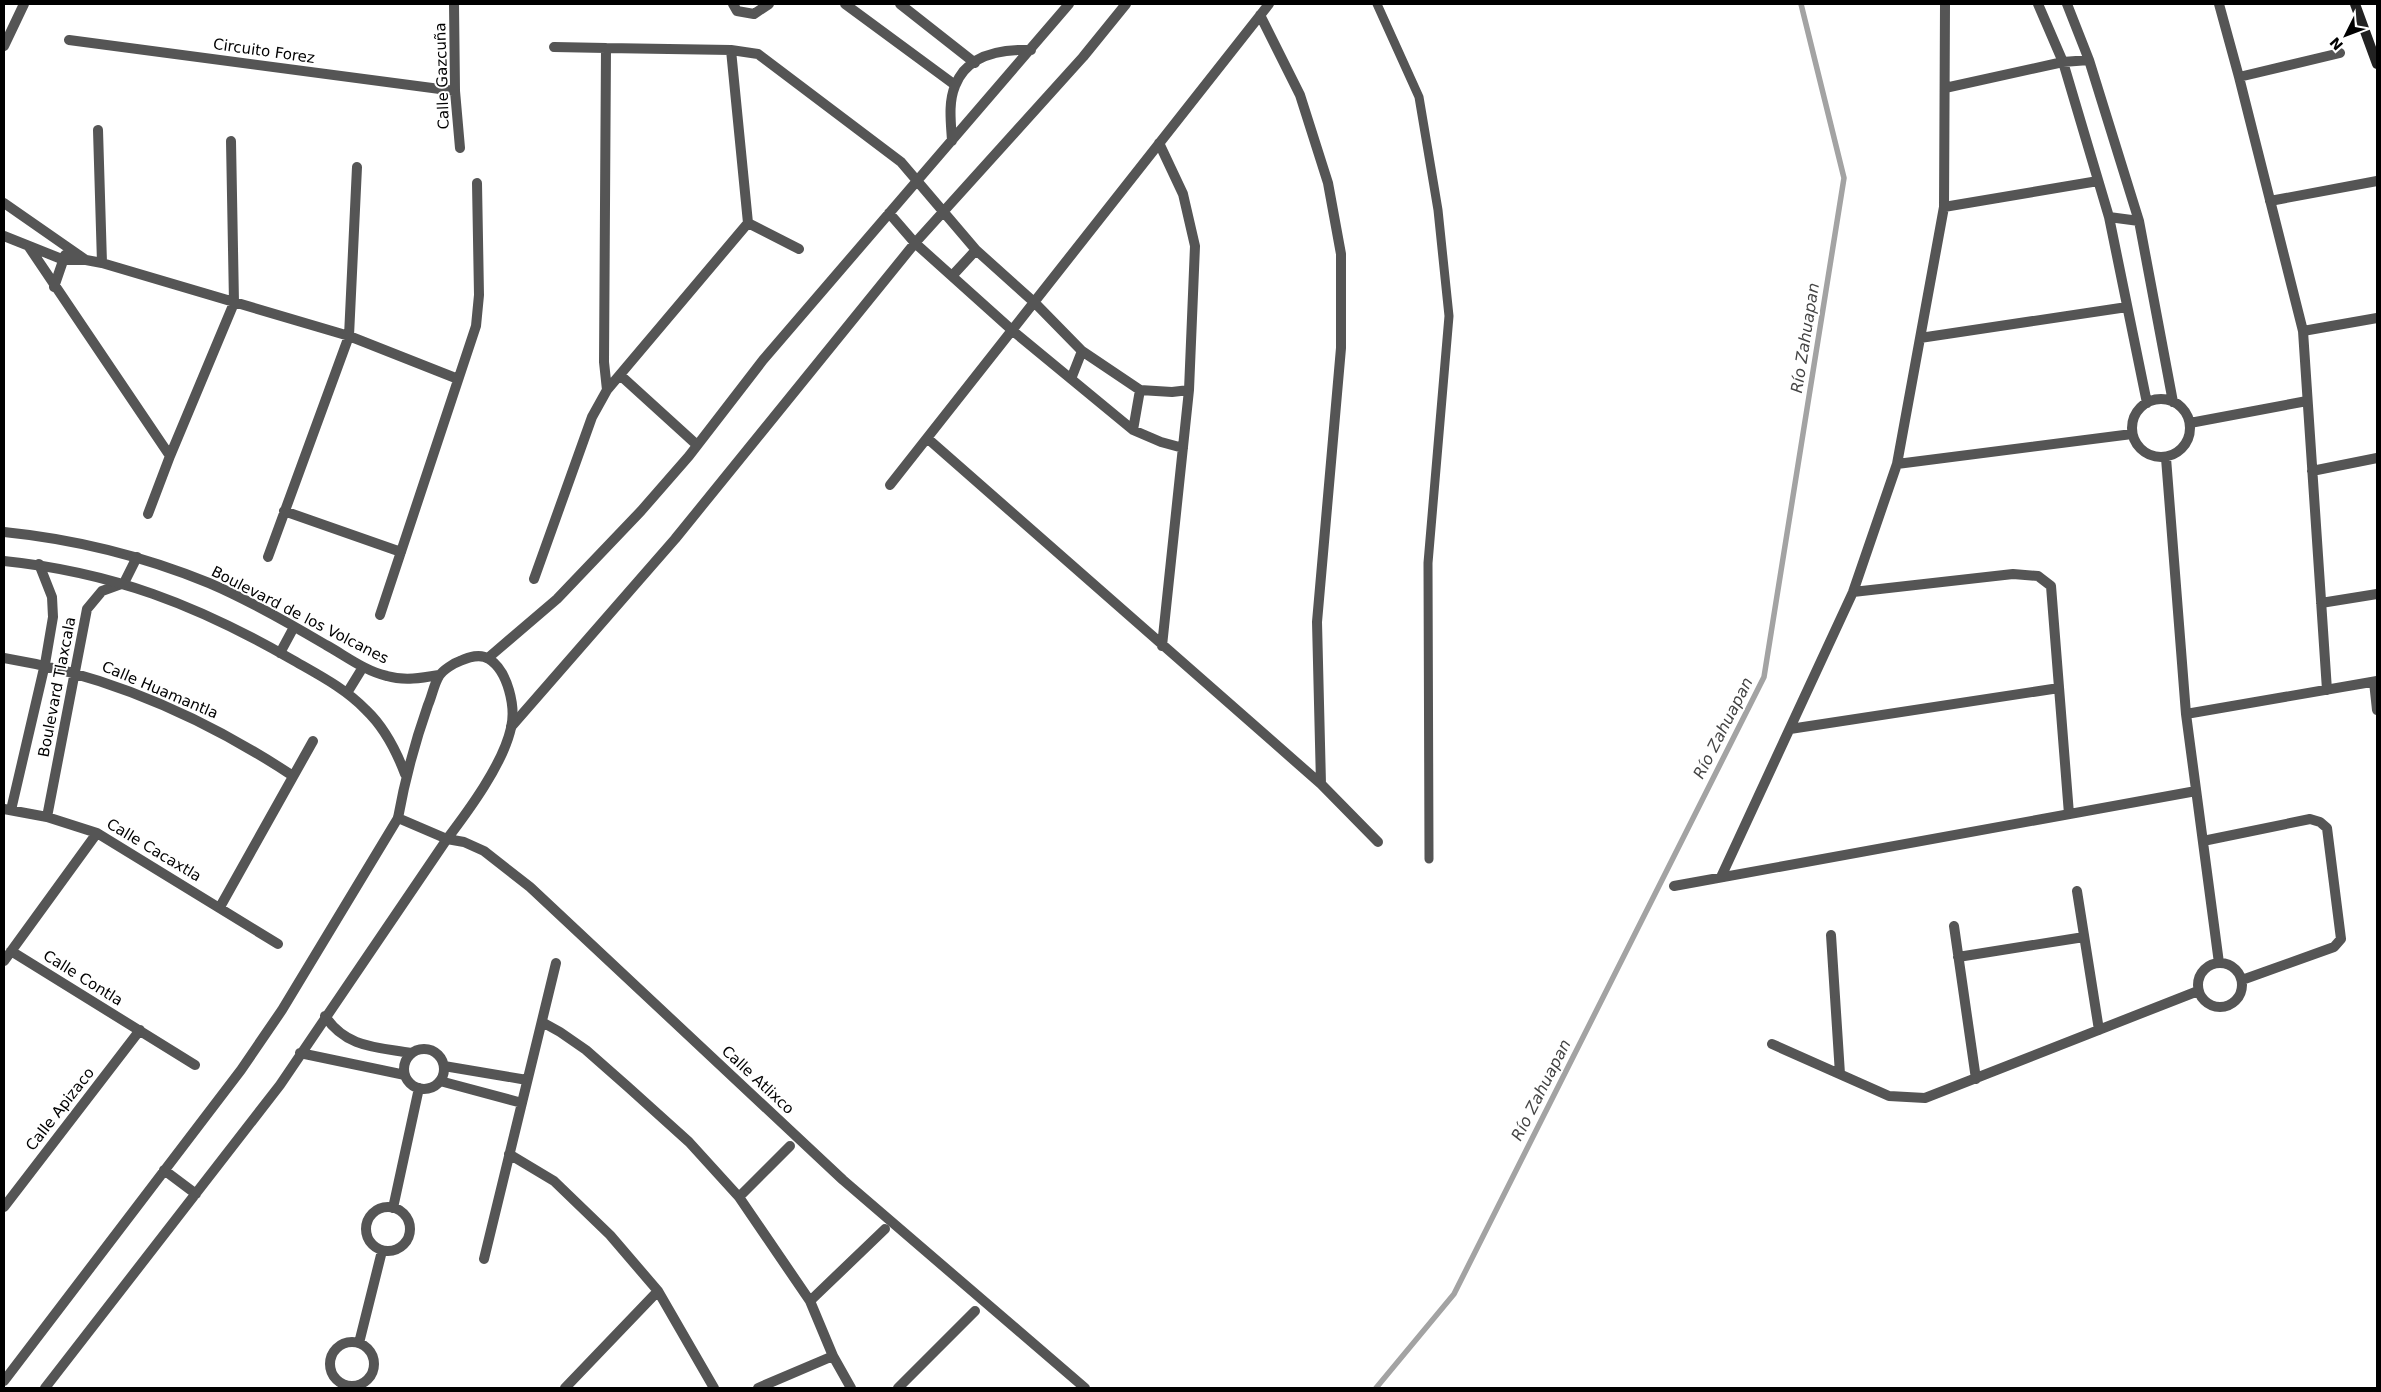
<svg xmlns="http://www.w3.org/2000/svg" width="2381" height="1392" font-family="'DejaVu Sans',sans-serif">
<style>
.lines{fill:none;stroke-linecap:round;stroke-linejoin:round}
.stream{stroke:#a3a3a3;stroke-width:5.5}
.service{stroke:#555;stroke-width:9}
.minor{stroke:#555;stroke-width:10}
.tertiary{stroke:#555;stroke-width:10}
.secondary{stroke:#222;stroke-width:10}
.labels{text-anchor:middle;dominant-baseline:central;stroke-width:4;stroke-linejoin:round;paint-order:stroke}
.street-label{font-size:15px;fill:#000;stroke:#fff}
.water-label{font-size:16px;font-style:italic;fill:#444;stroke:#fff}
</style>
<rect width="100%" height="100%" fill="#fff"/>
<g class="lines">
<path class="stream" d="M1376,1388L1454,1294L1764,677L1844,178L1801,4"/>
<path class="service" d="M1377,4L1419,97L1438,210L1449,316L1428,563L1429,859"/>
<path class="minor" d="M454,4L455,91L460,148
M733,4L737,11L754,14L769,4
M845,4L955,85
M900,4L975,63
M2038,4L2063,62L2109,217L2147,403
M2067,4L2089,60L2139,221L2173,402
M2219,4L2239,77L2303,331L2327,690
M1260,15L1300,95L1328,183L1341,254V348L1317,622L1321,784
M69,40L455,91
M554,47L606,48L604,362L607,390
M606,48L731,50L758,54L901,162L976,250L1035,303L1082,351L1140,390L1172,392L1189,390
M2239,77L2340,53
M1945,88L2063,62L2089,60
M98,130L102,263
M952,141C951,123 948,103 955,86C967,54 1002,49 1031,50
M1159,143L1183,194L1195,246L1189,390L1162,646
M2270,201L2377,181
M4,203L86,260
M1944,207L2098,181
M889,213L915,243L1013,331L1133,430L1161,442L1183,448
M2109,217L2139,221
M748,223L799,249
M4,236L64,260H86L102,263L349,336L458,379
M29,247L170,456
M952,276L976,250
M54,287L65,255
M2303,331L2377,318
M1920,338L2127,307
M620,375L697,445
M1071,379L1082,351
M2132 428a29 29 0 1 1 58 0a29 29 0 1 1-58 0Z
M2190,423L2307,401
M1133,430L1140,390
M927,438L1321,784L1378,842
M2166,458L2186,714L2219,963
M1897,464L2132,434
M2312,471L2377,458
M890,485L1269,4
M284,511L401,552
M148,514L170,456L234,303L231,141
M268,557L349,336L357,167
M534,579L592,417L607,390L748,223L731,50
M1853,592L2013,574L2038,576L2051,586L2069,814
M2321,603L2377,594
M380,615L476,326L479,295L477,183
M4,658C109,675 205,718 293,776
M488,658L557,599L641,511L689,456L763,360L1069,4
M2374,682L2377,710
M2186,714L2377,681
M511,727L675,539L915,243L1083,57L1126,4
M1790,729L2059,688
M4,809L47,817L97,833L278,944
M11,810L45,664L53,617L52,597L39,564
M47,817L87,609L102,591L124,583L137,557
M2203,841L2310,819L2320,822L2327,828L2341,939L2334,947L2242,980
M1721,877L1853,592L1897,464L1944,207L1945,4
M1674,886L2196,791
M2077,891L2099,1030
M220,907L313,741
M1954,926L1976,1079
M1831,935L1840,1074
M11,951L195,1065
M1958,957L2084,937
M4,961L97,833
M2198 985a22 22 0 1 1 44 0a22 22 0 1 1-44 0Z
M325,1016C346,1048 377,1047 411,1053
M542,1022L560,1032L586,1050L628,1087L689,1142L739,1197L810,1301L833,1356L851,1388
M1772,1044L1889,1096L1925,1098L2198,991
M404 1069a20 20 0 1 1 40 0a20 20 0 1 1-40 0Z
M300,1053L405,1075
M444,1066L527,1080
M440,1081L522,1103
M509,1154L554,1181L610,1235L658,1291L714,1388
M164,1170L196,1194
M739,1197L790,1146
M4,1207L140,1030
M366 1229a22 22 0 1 1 44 0a22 22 0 1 1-44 0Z
M393,1208L419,1088
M484,1259L556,963
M810,1301L885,1229
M330 1364a22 22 0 1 1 44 0a22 22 0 1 1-44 0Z
M359,1343L382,1251
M4,1381L241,1070L282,1010L398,818
M45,1388L280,1085L447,839
M565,1388L658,1291
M758,1388L833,1356
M898,1388L975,1311"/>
<path class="tertiary" d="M4,46L24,4
M4,532C74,539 143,556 209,583C249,600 289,623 326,645C346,656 365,671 387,676C404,681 422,678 439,675
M4,561C112,572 197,605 291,659C317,674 345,688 366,710C385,728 396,750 405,774
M280,653L294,627
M347,693L363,667
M447,839C469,810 503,764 511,728C516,707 508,671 489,659C480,653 469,657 460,661C454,663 443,670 439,676C434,684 432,696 428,705C415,742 405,779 398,818L447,839L464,842L484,851L530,887L843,1180L1085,1388"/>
<path class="secondary" d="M2355,4L2377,64"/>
</g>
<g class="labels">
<g class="street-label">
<text transform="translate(264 51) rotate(8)">Circuito Forez</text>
<text transform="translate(442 76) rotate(-92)">Calle Gazcuña</text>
<text transform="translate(300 615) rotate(27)">Boulevard de los Volcanes</text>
<text transform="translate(57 687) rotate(-79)">Boulevard Tlaxcala</text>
<text transform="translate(160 690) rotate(23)">Calle Huamantla</text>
<text transform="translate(154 850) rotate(31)">Calle Cacaxtla</text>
<text transform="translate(83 978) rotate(32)">Calle Contla</text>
<text transform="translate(758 1080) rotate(43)">Calle Atlixco</text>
<text transform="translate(60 1109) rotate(-52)">Calle Apizaco</text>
</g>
<g class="water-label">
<text transform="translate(1805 338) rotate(-81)">Río Zahuapan</text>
<text transform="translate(1723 728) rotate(-63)">Río Zahuapan</text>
<text transform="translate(1541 1090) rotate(-63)">Río Zahuapan</text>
</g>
</g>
<rect width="2381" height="1392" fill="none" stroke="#000000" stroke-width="10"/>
<g transform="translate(2346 35) rotate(228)" stroke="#ffffff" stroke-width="4" paint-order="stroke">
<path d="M0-4L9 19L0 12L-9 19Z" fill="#000000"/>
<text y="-8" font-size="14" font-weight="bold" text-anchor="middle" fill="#000000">N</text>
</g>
</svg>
